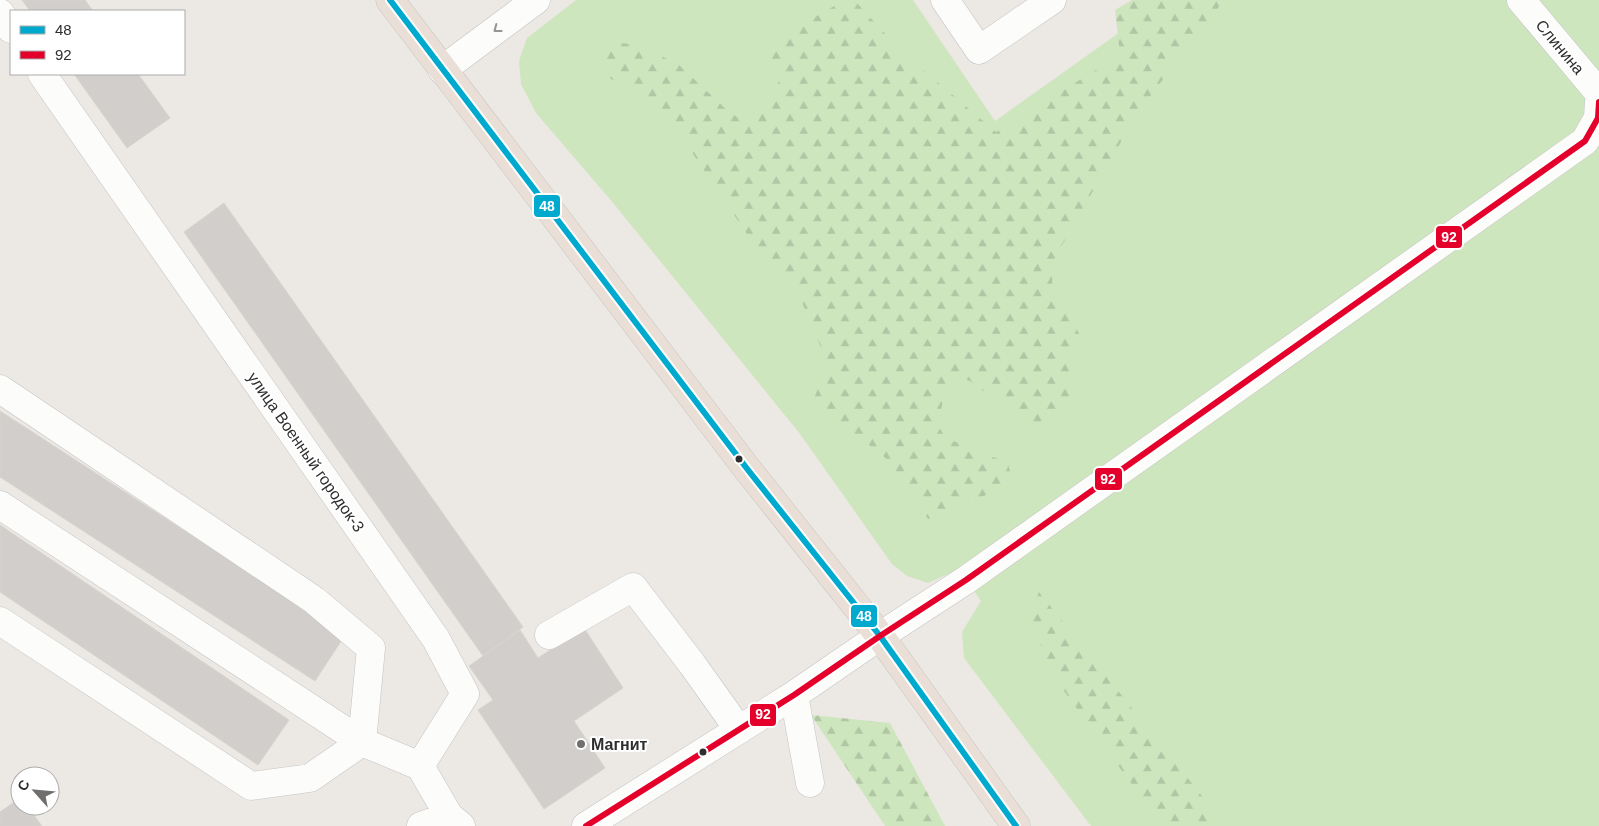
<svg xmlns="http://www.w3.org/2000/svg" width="1599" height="826" font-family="Arial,sans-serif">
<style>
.grass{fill:#cee6be}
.forest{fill:url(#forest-firs)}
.building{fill:#d1cecb;stroke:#d7d4d0}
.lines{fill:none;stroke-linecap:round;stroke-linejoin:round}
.minor-casing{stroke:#c5c4c5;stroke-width:29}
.highway-casing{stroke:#c6c5c4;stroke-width:29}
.minor{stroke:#fcfcfb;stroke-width:28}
.highway{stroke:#eadfd6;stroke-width:28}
.bus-1-casing{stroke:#fff;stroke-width:10}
.bus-2-casing{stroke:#fff;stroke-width:10}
.bus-1{stroke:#00a9ce;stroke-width:6}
.bus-2{stroke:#e4002b;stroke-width:6}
.oneway{stroke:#959594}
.bus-dot{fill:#2e2e2e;stroke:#fff;stroke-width:2}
.poi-dot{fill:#706f6e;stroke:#fff;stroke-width:2}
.labels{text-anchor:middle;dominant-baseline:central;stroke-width:4;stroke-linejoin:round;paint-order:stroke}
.street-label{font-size:16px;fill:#2e2e2e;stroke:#fff}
.poi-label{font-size:16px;font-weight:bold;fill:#2e2e2e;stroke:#fff;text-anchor:start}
.line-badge{stroke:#fff;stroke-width:2}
.badge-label{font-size:14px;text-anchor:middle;font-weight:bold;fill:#fff}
</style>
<defs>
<pattern id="forest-firs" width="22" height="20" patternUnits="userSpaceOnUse" patternTransform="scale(1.25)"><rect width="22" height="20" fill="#cee6be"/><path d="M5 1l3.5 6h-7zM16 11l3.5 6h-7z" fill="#b1c6a4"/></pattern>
</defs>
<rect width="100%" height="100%" fill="#ece8e4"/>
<path class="grass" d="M576,0H913L995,121L1165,0H1599V826H1091L964,658L962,632L981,601L959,569L928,583L907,576L892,564L800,434L614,204L536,113L521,84L519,61L527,38Z"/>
<path class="forest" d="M1132,0H1224L1138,112L1053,261L1052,289L1082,338L1068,365L1072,391L1064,404L1041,423L1028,425L970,381L956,377L946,385L938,426L946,438L1008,463L1011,476L998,490L928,519L888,460L813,401L828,364L801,300L757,249L687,145L631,91L608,77L606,52L615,42L642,46L679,65L730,113L753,125L780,80L771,56L785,34L843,1L856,2L899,49L996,132L1120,55L1115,10Z
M1039,592L1226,826H1162L1051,673L1030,616Z
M811,715L890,723L945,826H885Z"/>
<path class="building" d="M22,0H85L93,11H30Z
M74,74H138L170,118L127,148Z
M224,203L523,627L483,656L184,232Z
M0,411L345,635L315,681L0,477Z
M0,525L289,720L258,765L0,592Z
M584,628L623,688L574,721L605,768L544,809L478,710L493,700L469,666L520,630L538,658Z
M20,798V806H27L42,826H0V812Z"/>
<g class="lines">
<defs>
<path id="minor" d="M945,0L979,50L1052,0
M1521,0L1599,93
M0,13L11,29
M442,70L536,0
M42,74L436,639L465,694L420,766L449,816L461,826
M0,389L314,600L371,648L362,742L310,778L251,786L0,621
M0,505L362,742L420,766
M549,635L633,587L692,664L739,730
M794,695L810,783
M421,826L449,816
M586,826L794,695L880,636L966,580L1585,141L1598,118L1599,102"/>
<path id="highway" d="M390,0L748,470L880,636L1016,826"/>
</defs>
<use href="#minor" class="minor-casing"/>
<use href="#highway" class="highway-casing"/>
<use href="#minor" class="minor"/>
<use href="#highway" class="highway"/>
<defs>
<path id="bus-1" d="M390,0L748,470L880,636L1016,826"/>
<path id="bus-2" d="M586,826L794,695L880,636L966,580L1585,141L1598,118L1599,102"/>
</defs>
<use href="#bus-1" class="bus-1-casing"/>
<use href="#bus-2" class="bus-2-casing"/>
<use href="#bus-1" class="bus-1"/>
<use href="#bus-2" class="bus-2"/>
</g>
<defs><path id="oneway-chevron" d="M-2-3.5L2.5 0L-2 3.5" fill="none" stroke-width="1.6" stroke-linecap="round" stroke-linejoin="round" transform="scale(1.25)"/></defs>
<use class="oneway" href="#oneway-chevron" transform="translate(497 29) rotate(143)"/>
<g class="bus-dot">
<circle cx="739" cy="459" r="4.5"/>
<circle cx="703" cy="752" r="4.5"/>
</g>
<circle class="poi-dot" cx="581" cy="744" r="5"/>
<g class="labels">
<g class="street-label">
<text transform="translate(1560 47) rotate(50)">Слинина</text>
<text transform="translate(306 452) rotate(55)">улица Военный городок-3</text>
</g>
<g class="poi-label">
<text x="591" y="744">Магнит</text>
</g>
</g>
<g class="line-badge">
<rect x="533" y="194" width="28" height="24" rx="5" fill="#00a9ce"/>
<rect x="1435" y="225" width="28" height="24" rx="5" fill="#e4002b"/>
<rect x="1094" y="467" width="29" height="24" rx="5" fill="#e4002b"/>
<rect x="850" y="604" width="28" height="24" rx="5" fill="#00a9ce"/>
<rect x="749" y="703" width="28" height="24" rx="5" fill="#e4002b"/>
</g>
<g class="badge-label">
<text x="547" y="211">48</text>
<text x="1449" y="242">92</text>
<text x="1108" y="484">92</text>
<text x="864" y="621">48</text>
<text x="763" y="719">92</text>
</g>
<rect x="10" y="10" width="175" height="65" fill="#ffffff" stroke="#ababab"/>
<rect x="20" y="26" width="25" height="8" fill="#00a9ce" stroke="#ababab"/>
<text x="55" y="35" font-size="15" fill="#2e2e2e">48</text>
<rect x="20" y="51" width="25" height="8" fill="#e4002b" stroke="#ababab"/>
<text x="55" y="60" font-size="15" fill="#2e2e2e">92</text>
<g transform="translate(35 791) rotate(297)"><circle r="24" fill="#ffffff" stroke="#ababab"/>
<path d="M0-4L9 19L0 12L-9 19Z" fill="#706f6e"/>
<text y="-8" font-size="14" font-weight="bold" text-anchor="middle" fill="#2e2e2e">С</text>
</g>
</svg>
